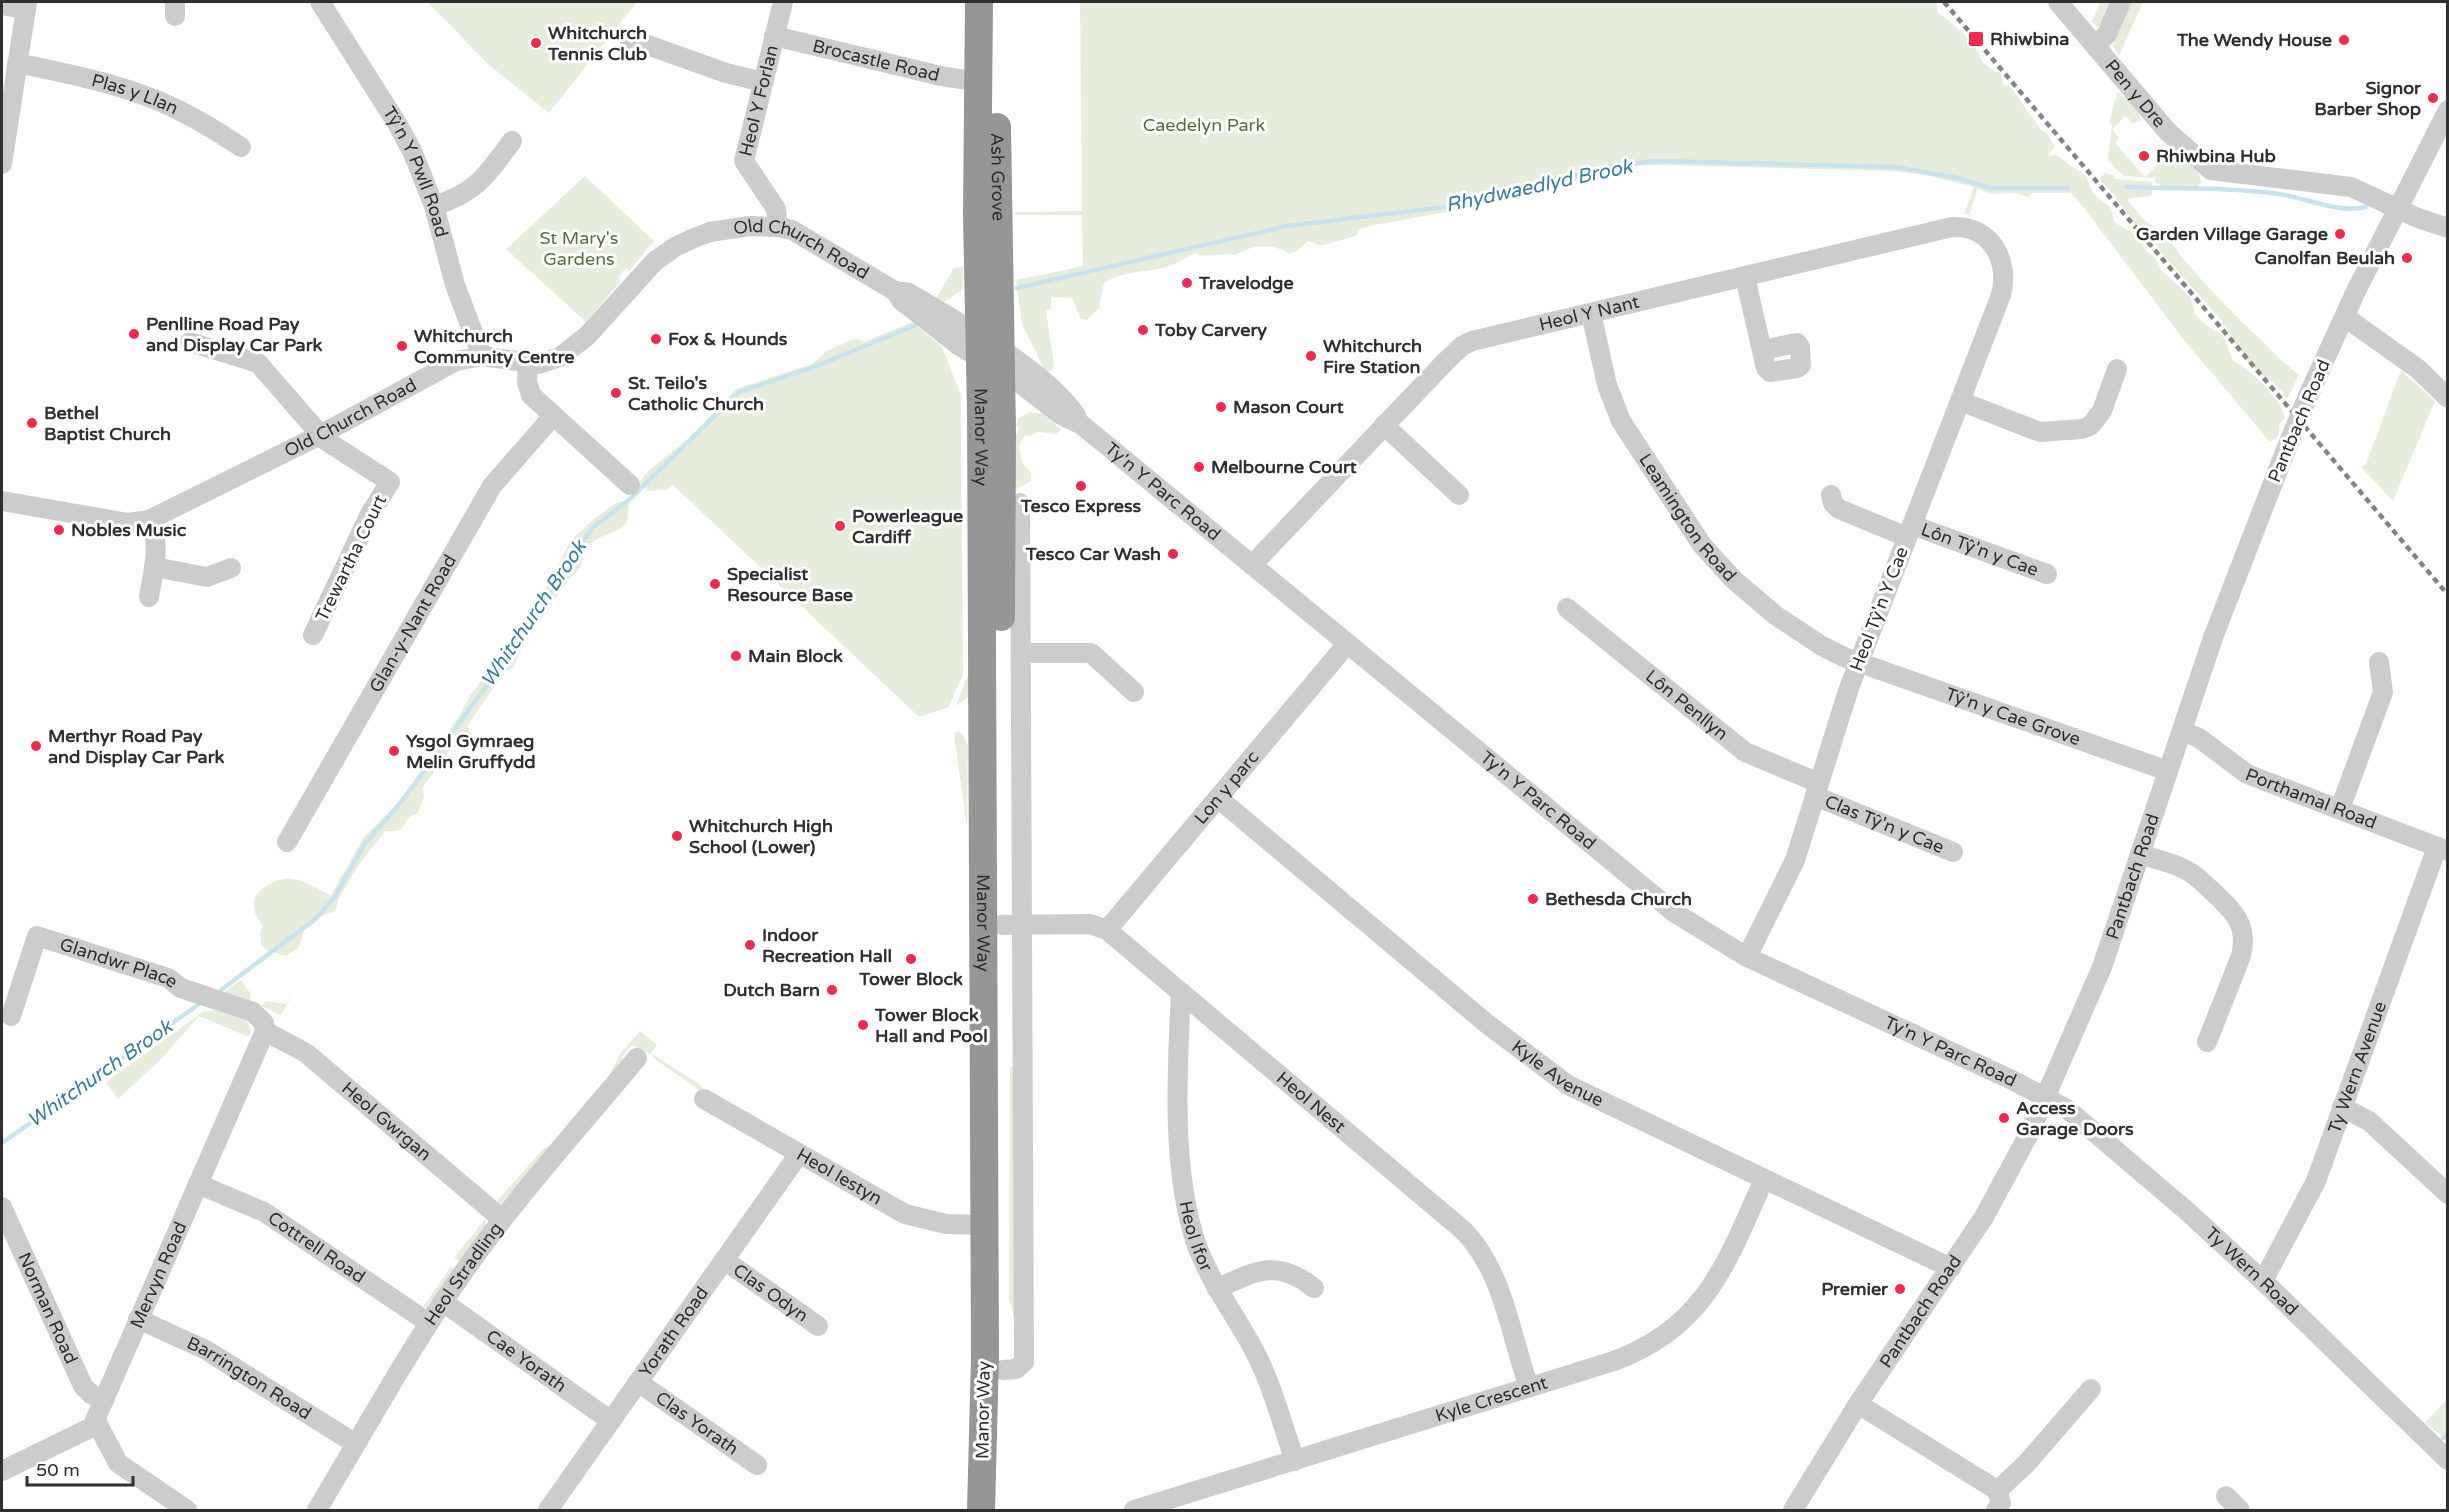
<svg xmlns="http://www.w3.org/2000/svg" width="2449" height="1512" font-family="'Varela Round',sans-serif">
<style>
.green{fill:#e7eddd}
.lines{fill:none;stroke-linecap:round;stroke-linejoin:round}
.stream{stroke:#c8e3ee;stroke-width:4.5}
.minor{stroke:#ccc;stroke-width:20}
.highway{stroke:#969696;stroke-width:28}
.rail{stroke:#848484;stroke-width:4.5;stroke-dasharray:6 4.5;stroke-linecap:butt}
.minor-bridge{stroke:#ccc;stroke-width:20}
.poi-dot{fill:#ee2a4f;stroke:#fff;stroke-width:2}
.labels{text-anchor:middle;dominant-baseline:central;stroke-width:6;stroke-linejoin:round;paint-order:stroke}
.poi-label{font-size:18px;font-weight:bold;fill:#2f2f2f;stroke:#fff;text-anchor:start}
.street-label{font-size:18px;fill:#2f2f2f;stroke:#fff}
.park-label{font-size:18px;fill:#586e3a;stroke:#fff}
.water-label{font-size:20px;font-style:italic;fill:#397d96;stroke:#fff}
</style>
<rect width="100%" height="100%" fill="#fff"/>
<path class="green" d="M427,2H637L549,113L489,65Z
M1080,2H1936L1938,12L1963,33L1978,52L1982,62L1996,72H2000L2004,85L2011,87L2041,130L2047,133L2055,147L2048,154L2049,156L2056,155L2086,176L2093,193L2111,208L2114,222L2138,236L2146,251L2156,259L2161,270L2191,298L2195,314L2202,322L2223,336L2233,361C2249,368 2283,400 2285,418L2279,424C2280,434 2279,437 2270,442L2184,340L2077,199L2070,193H2032L2029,197L2015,193L1991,194L1978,189L1969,215L1964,214L1974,187L1926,175L1893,171L1659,165L1629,166L1491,204L1369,226L1360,229L1356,236L1320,246L1308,241L1298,250L1289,254C1271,242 1252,245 1235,255C1222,252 1206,259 1195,253C1186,257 1179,263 1169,266C1148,273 1124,270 1104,283L1099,308L1087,320L1081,319L1072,298L1051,297V308L1046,311L1054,364L1051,371H1045L1022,324L1016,280L1083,266L1082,215H1015V212L1082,211Z
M2100,2H2112L2102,25L2097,27L2092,21Z
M2130,2H2143L2119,56L2112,45Z
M2117,92C2128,98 2138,107 2141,121L2132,123L2126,116L2112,129L2119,138L2115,143L2145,177C2157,168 2160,155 2172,147L2199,173L2201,183L2196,187H2164L2156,183L2155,178L2124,176L2108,161L2112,125L2109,122Z
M2105,173L2113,175L2115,179L2152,182V193L2150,196L2127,199L2143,219L2155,228H2164C2170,235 2170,242 2175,248C2206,289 2246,325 2282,361L2299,375L2288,397L2284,398L2283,391L2248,363L2221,320L2159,250L2150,236L2138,228L2114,195L2099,179Z
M585,176L654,241L629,271L626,268L618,278L621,281L586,322L506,249Z
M963,267V289L944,302L936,298L954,268Z
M912,322L942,347L961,395L963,674L949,707L919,717L673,485L667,490L648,491L639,483L649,470L689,438L736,389L812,364L827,351L850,340L857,339L864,342Z
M2401,370L2435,401L2393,501L2361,467L2366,464Z
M1030,412L1043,414L1061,429L1056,434L1039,432L1029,436L1025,435L1019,446L1022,462L1031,473V481L1017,489L1013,486L1016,435L1019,429L1016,425L1019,418Z
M624,501L629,504L627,522C617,535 600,534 590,544C581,554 584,571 571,576L523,646L513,668L503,674L467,726L472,735L468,744L463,748L452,747L423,787L424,797L417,814L409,817C402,830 400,832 385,831L358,866L338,900L337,908L333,912L325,914L304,931L299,947L286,956L268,951L262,946L260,935L262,926C260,921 255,915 254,909C249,891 278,876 293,879C307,881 319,890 331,895L364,837L400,801L458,718L471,694L527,623L571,540L595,518L616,503Z
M969,629L971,694L956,706L968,675Z
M956,731L962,733L968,746L967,826L954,735Z
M241,980L251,994L249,1002L223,993Z
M296,988L281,1015L261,1006L266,1001L286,1004Z
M216,1010L247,1021L251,1031L249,1037L199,1016L160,1060L118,1099L106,1082L203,1012Z
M640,1031L657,1045L650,1054L632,1045L621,1058L624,1061L501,1205L497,1201L543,1149L549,1146L610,1074L620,1054Z
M654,1055L699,1084L703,1088L702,1092L652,1057Z
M1010,1067H1013L1014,1318L1009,1299Z
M485,1219L486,1226L462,1259L459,1261L454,1258Z
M451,1266L454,1270L428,1308L423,1307Z
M2447,1399V1440L2425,1423Z"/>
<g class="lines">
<path class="stream" d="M2127,187C2177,189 2229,187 2279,194C2306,198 2339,214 2366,207
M1017,288L1287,226L1470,204L1530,190L1604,167L1655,161L1896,167L1958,178L1989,188H2067
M221,990L314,920L334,898L364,845L402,801L526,632L592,528L630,499L739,392L814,367L916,325
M2,1143L198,1005
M2443,1438L2448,1436"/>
<g class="minor">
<path id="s1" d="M320,2L398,125L413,153L434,206L455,285L482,356"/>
<path id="s2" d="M2058,2L2168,132L2211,170L2351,187L2418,218L2448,228"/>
<path d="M2,5L26,10"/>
<path d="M175,16V2"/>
<path id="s3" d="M774,36L941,76L978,82"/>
<path d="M630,43H642L726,73L763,82"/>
<path d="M2095,46L2107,34L2121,2"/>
<path id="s4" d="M17,63C64,73 112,82 156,100C186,112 214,129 241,147"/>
<path d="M2,164L27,2"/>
<path d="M434,206C477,192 486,176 512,141"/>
<path id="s5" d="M778,227L776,209L744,161L783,2"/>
<path d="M1745,277L1766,368L1770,372L1797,368L1801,365L1800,347L1797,343L1762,350"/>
<path id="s6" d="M895,291L902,301L958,345L1016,380L1061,415L1082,425L1675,913L1747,957L2014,1081L2067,1109L2188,1212L2263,1281L2448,1460"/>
<path id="s7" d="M1591,313L1607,385L1621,421L1702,545L1734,580L1775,615L1822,646L1846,658L2168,771"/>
<path d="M2345,317L2418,369L2448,398"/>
<path d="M190,342L258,363L325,440L390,482L370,514L313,635"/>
<path d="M528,364L527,382L531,395L630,485"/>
<path d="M2308,396L2356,291L2448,110"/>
<path d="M1960,401L2040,432L2082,429L2090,426L2102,411L2117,369"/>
<path d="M1384,425L1459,495"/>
<path d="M1831,495L1833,503L1839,509L1907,537"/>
<path id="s8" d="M2,501L128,523L149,520L320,435L456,361L482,356L538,364L560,357L587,336L655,261L675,247L694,238L710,232L750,226L778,227L792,230L895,291L909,293C960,324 1044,368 1077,417"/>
<path id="s9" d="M1912,525L2047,574"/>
<path id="s10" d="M1252,565L1446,361L1462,346L1472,341L1952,227C1991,225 2010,261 2001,295L1849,688L1795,860L1747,957"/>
<path d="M154,567L207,577L231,568"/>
<path d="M149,597C153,571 162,545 149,520"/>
<path id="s11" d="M1567,608L1745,752L1819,783"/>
<path d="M1021,653H1091L1134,692"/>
<path id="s12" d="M2182,731L2199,738L2247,774L2448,851"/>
<path id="s13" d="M1815,796L1953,852"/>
<path id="s14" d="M1218,798L1486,1023L1568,1085L1951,1268"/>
<path d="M2340,809L2383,692L2379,662"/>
<path id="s15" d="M287,842L492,486L553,416"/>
<path d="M2140,854C2154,859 2171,862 2184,869C2194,873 2202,882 2210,889C2232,910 2249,923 2241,956L2207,1042"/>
<path id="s16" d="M1001,925L1090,924L1107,930L1464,1231C1504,1273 1510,1334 1529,1387"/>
<path id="s17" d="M1107,930L1347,644"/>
<path id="s18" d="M1181,992C1177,1070 1171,1172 1197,1246C1211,1283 1235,1315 1254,1350C1272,1384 1282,1424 1295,1461"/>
<path id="s19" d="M11,1016L37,936L168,978L181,988L253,1012L264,1023L265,1031"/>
<path id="s20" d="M265,1031L306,1053L502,1219"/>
<path id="s21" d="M704,1099L905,1214L946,1224L984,1225"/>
<path d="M2342,1107L2369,1121L2448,1194"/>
<path id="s22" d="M198,1184L264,1212L429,1323"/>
<path id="s23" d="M2,1207L83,1386L91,1394L104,1400"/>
<path id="s24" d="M724,1260L818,1326"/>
<path id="s25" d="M2263,1281L2316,1181L2437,847"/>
<path d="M1217,1289C1255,1271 1277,1258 1314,1288"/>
<path id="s26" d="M443,1302L611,1421"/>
<path id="s27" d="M138,1319L206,1350L356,1444"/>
<path d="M1003,1370L1016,1369L1024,1362L1020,503"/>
<path id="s28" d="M638,1382L757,1465"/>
<path d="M1858,1404L1992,1487L1997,1491L2001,1503L1996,1510"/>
<path d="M96,1421L118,1463L187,1510"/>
<path id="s29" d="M2,1471L92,1427L265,1031"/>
<path d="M1997,1491L2026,1464L2091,1389"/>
<path d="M2226,1496L2240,1510"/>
<path id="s30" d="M317,1510C365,1430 410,1347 465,1270C517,1196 579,1128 637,1058"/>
<path id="s31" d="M548,1510L799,1154"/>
<path id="s32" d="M1134,1510L1614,1361C1706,1327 1727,1262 1764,1179"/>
<path id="s33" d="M1793,1510L1858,1404L1984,1217L2030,1132L2102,967L2214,635L2285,452"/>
</g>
<g class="highway">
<path id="s34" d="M979,2L977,215L981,410L985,1357L981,1510"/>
<path id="s35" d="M997,127L1002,433L1001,617"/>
</g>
<path class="rail" d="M1944,2L2448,595"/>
<path class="minor-bridge" d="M2285,452L2308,396"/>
</g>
<g class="poi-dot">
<rect x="1968" y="31" width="16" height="16" rx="3"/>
<circle cx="2344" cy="40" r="6"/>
<circle cx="536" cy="43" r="6"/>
<circle cx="2433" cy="98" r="6"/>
<circle cx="2144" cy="156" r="6"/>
<circle cx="2340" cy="234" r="6"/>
<circle cx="2407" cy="258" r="6"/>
<circle cx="1187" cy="283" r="6"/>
<circle cx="1143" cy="330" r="6"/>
<circle cx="134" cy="334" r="6"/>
<circle cx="656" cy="339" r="6"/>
<circle cx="402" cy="346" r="6"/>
<circle cx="1311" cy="356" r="6"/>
<circle cx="616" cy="393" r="6"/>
<circle cx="1221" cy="407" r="6"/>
<circle cx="32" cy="423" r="6"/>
<circle cx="1199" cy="467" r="6"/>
<circle cx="1081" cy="486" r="6"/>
<circle cx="840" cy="526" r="6"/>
<circle cx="59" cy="530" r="6"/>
<circle cx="1173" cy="554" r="6"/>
<circle cx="715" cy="584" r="6"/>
<circle cx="736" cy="656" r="6"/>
<circle cx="36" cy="746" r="6"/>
<circle cx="394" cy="751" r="6"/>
<circle cx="677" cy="836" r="6"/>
<circle cx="1533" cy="899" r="6"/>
<circle cx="750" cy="945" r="6"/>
<circle cx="911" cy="959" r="6"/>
<circle cx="832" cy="990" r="6"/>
<circle cx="863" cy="1025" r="6"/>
<circle cx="2004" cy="1118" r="6"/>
<circle cx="1900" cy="1289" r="6"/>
</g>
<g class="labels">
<g class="poi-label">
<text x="548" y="33">Whitchurch<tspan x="548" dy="21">Tennis Club</tspan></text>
<text x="1990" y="39">Rhiwbina</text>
<text x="2332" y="40" text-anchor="end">The Wendy House</text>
<text x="2421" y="88" text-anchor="end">Signor<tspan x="2421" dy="21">Barber Shop</tspan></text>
<text x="2156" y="156">Rhiwbina Hub</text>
<text x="2328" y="234" text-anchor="end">Garden Village Garage</text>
<text x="2395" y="258" text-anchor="end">Canolfan Beulah</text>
<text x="1199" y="283">Travelodge</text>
<text x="146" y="324">Penlline Road Pay<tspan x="146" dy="21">and Display Car Park</tspan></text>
<text x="1155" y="330">Toby Carvery</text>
<text x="414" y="336">Whitchurch<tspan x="414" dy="21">Community Centre</tspan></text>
<text x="668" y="339">Fox &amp; Hounds</text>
<text x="1323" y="346">Whitchurch<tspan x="1323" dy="21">Fire Station</tspan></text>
<text x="628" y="383">St. Teilo's<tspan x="628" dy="21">Catholic Church</tspan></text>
<text x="1233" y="407">Mason Court</text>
<text x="44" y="413">Bethel<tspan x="44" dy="21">Baptist Church</tspan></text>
<text x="1211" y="467">Melbourne Court</text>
<text x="1081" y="506" text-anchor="middle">Tesco Express</text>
<text x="852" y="516">Powerleague<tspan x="852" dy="21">Cardiff</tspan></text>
<text x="71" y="530">Nobles Music</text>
<text x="1161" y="554" text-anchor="end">Tesco Car Wash</text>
<text x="727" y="574">Specialist<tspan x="727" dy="21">Resource Base</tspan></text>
<text x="748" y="656">Main Block</text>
<text x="48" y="736">Merthyr Road Pay<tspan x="48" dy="21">and Display Car Park</tspan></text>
<text x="406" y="741">Ysgol Gymraeg<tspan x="406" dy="21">Melin Gruffydd</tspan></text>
<text x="689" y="826">Whitchurch High<tspan x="689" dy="21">School (Lower)</tspan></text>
<text x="1545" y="899">Bethesda Church</text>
<text x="762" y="935">Indoor<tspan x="762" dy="21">Recreation Hall</tspan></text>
<text x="911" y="979" text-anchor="middle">Tower Block</text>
<text x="820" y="990" text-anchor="end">Dutch Barn</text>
<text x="875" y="1015">Tower Block<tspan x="875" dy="21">Hall and Pool</tspan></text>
<text x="2016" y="1108">Access<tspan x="2016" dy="21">Garage Doors</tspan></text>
<text x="1888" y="1289" text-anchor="end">Premier</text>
</g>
<g class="street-label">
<text stroke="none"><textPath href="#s3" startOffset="105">Brocastle Road</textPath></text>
<text stroke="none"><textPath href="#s2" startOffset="120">Pen y Dre</textPath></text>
<text stroke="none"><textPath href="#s4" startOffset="122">Plas y Llan</textPath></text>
<text stroke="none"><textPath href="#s5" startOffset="138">Heol Y Forlan</textPath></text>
<text stroke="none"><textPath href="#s1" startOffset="196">Tŷ'n Y Pwll Road</textPath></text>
<text stroke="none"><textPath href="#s35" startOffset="50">Ash Grove</textPath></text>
<text stroke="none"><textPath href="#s8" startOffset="896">Old Church Road</textPath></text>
<text stroke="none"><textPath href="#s10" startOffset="435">Heol Y Nant</textPath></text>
<text stroke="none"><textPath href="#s8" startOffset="375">Old Church Road</textPath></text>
<text transform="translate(2299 421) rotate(-67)">Pantbach Road</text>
<text stroke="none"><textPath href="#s34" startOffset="435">Manor Way</textPath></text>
<text stroke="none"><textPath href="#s6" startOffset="336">Ty'n Y Parc Road</textPath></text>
<text stroke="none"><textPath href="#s7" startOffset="230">Leamington Road</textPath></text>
<text stroke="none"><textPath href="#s9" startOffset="72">Lôn Tŷ'n y Cae</textPath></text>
<text transform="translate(351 558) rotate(-64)">Trewartha Court</text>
<text transform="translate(1879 609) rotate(-69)">Heol Tŷ'n Y Cae</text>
<text stroke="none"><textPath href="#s15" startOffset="252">Glan-y-Nant Road</textPath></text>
<text stroke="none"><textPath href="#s11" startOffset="154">Lôn Penllyn</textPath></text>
<text stroke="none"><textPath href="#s7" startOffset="622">Tŷ'n y Cae Grove</textPath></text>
<text stroke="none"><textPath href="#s17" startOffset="186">Lon y parc</textPath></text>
<text stroke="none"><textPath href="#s12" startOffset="147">Porthamal Road</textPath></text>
<text stroke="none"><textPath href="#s6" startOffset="822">Ty'n Y Parc Road</textPath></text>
<text stroke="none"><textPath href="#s13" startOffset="75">Clas Tŷ'n y Cae</textPath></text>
<text stroke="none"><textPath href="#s33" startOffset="722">Pantbach Road</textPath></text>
<text stroke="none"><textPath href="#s34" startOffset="921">Manor Way</textPath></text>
<text stroke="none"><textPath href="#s19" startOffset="170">Glandwr Place</textPath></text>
<text stroke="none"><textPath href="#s6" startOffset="1308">Ty'n Y Parc Road</textPath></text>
<text stroke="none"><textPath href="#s25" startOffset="234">Ty Wern Avenue</textPath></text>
<text stroke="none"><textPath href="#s14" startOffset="438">Kyle Avenue</textPath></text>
<text stroke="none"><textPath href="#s16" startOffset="374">Heol Nest</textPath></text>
<text stroke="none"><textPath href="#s20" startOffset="152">Heol Gwrgan</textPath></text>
<text stroke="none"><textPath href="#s21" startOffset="156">Heol Iestyn</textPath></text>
<text stroke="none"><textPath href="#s18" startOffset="246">Heol Ifor</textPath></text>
<text stroke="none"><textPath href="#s22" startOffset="135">Cottrell Road</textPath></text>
<text stroke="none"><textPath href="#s6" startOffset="1684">Ty Wern Road</textPath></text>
<text stroke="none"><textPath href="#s29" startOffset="266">Mervyn Road</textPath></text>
<text stroke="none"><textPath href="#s30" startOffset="278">Heol Stradling</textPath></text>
<text stroke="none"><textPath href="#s24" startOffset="57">Clas Odyn</textPath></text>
<text stroke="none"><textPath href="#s23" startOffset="111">Norman Road</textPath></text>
<text stroke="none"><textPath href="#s33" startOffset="236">Pantbach Road</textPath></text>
<text stroke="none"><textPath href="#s31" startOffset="218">Yorath Road</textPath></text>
<text stroke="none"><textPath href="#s26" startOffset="102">Cae Yorath</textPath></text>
<text stroke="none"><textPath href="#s27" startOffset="126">Barrington Road</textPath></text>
<text stroke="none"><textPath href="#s32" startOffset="374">Kyle Crescent</textPath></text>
<text transform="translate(983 1410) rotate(-89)">Manor Way</text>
<text stroke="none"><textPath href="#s28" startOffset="72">Clas Yorath</textPath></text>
</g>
<g class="park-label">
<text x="1204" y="125">Caedelyn Park</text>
<text x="579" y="238">St Mary's<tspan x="579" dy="21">Gardens</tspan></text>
</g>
<g class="water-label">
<text transform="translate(1539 186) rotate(-12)">Rhydwaedlyd Brook</text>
<text transform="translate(534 614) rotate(-56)">Whitchurch Brook</text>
<text transform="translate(100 1074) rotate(-35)">Whitchurch Brook</text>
</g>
</g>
<rect width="2449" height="1512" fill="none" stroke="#2f2f2f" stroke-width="6"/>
<path d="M27 1476v9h106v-9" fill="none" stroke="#2f2f2f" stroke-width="3"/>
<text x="36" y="1476" font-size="18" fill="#2f2f2f" stroke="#ffffff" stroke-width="4.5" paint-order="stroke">50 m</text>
</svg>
